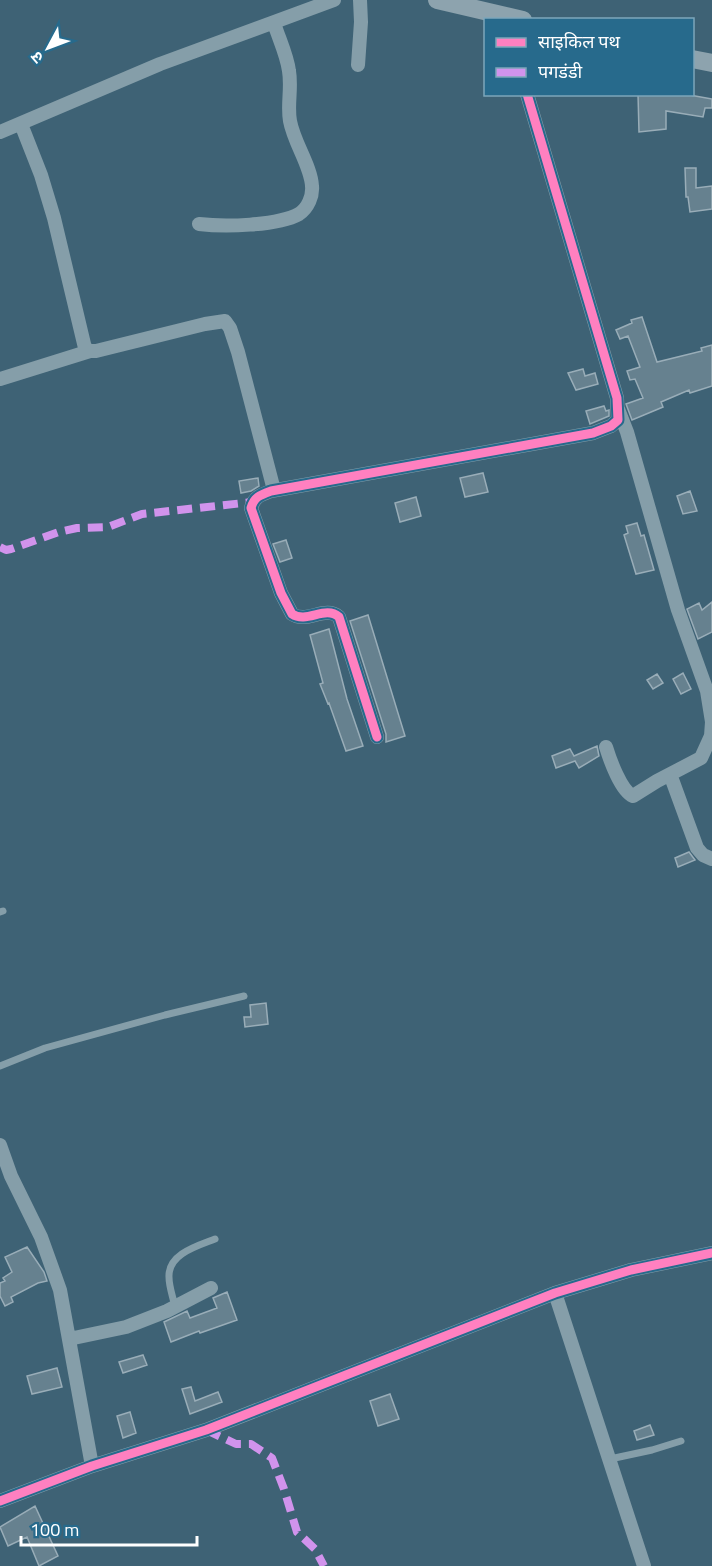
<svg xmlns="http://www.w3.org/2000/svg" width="712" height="1566" font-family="'Titillium Web','Noto Sans Devanagari',sans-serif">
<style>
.building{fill:#66818f;stroke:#99adb8;stroke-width:1.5}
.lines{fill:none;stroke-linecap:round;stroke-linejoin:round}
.lane{stroke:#859ea9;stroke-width:7}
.street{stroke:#859ea9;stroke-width:14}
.secondary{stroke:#8da3ae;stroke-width:18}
.quiet{stroke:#d193ec;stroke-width:8;stroke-dasharray:15 8;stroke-linecap:butt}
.cycleway-casing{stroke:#276a8c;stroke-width:13}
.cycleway{stroke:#ff80c0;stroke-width:9}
</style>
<rect width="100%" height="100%" fill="#3e6275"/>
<path class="building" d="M638,94H684L712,99V108H705L703,117L666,111V129L639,132Z
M685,168H696V188L712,186V209L690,212L688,197H686Z
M642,317L657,362L702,351L701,348L712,345V386L690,393L689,390L661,402L663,407L632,420L626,404L643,398L635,379L630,380L627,371L640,367L628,336L620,339L616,330L632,323L631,320Z
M583,369L585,376L595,373L598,384L576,390L568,373Z
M604,406L606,411L609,410V416L590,424L586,411Z
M483,473L488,492L465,497L460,478Z
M258,478L259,486L251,491L241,493L239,481Z
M690,491L697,511L683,514L677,496Z
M416,497L421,516L400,522L395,503Z
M637,523L641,536L644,535L654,570L636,574L624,535L628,533L626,526Z
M286,540L292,558L280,562L273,544Z
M712,602V632L698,639L687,609L699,603L702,610Z
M368,615L405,736L386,742V734L350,621Z
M329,629L347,699L363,746L346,751L329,703L328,704L320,684L323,683L310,635Z
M683,673L691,689L681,694L673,679Z
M657,674L663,683L653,689L647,680Z
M597,746L599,756L579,768L575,761L556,768L552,756L570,749L574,756Z
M689,852L695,860L678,867L675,858Z
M266,1003L268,1024L245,1027L244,1017H251L250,1005Z
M27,1247L44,1272L47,1281L38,1283L11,1297L13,1302L5,1306L0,1296V1283L5,1281L3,1278L12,1272L5,1257Z
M227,1292L237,1320L200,1333L199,1331L171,1342L164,1322L187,1311L190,1318L217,1308L213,1298Z
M143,1355L147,1365L123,1373L119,1362Z
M57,1368L62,1387L32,1394L27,1376Z
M191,1387L195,1401L218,1392L222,1402L190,1414L182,1389Z
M390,1394L399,1419L378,1426L370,1401Z
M130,1412L136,1433L123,1438L117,1416Z
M650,1425L654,1435L637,1440L634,1431Z
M35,1506L58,1556L39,1566L27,1537L8,1546L0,1527Z"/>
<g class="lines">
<path class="lane" d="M0,912L3,911
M0,1066L45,1048L165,1015L244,996
M175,1307C173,1297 169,1287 169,1277C168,1254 197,1246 215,1239
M610,1459L652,1450L681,1441"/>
<path class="street" d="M358,65L361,22L360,0
M21,124L41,175L54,218L85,348L90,351H96L205,324L225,321L230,328L238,352L274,490
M0,132L160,64L334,0
M199,224C224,227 277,226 299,214C308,208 313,196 312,186C311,166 294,143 290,121C287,105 292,88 289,71C287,55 279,39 274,23
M0,379L90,351
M377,737L339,617C325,605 307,624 292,614L281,593L251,508C254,497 260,495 271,491L593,433L611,426L618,420L617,398L527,94
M606,747C610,760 621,791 633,796L657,781L701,758L711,736L712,722L707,691L678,610L627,432L618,409
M670,774L697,848L703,855L712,859
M0,1145L11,1176L41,1237L60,1290L92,1466
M555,1293L644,1566
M69,1339L126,1327L167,1311L211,1288
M0,1501L92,1466L206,1430L555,1293L631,1270L712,1253"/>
<path class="secondary" d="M437,0L523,20
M692,59L712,63"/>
<path class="quiet" d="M0,547L6,550L11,549L59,532L77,528L108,527L142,514L253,502
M206,1430L236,1444H251L272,1458L284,1489L297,1532L315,1549L324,1566"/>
<defs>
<path id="cycleway" d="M377,737L339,617C325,605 307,624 292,614L281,593L251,508C254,497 260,495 271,491L593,433L611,426L618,420L617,398L527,94
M0,1501L92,1466L206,1430L555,1293L631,1270L712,1253"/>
</defs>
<use href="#cycleway" class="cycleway-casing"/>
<use href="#cycleway" class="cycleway"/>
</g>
<rect x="484" y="18" width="210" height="78" fill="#276a8c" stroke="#7da6ba" stroke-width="1.5"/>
<rect x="496" y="38" width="30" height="9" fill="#ff80c0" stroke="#7da6ba" stroke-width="1.5"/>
<text x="538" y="48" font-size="18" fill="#ffffff">साइकिल पथ</text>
<rect x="496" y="68" width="30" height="9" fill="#d193ec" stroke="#7da6ba" stroke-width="1.5"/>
<text x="538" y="78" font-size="18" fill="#ffffff">पगडंडी</text>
<g transform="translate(48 48) rotate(229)" stroke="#276a8c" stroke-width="4.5" paint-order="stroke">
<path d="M0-4.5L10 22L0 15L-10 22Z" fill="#ffffff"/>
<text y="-9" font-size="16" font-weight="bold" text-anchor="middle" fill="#ffffff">उ</text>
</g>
<path d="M21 1536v9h176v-9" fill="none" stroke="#ffffff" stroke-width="3"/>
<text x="30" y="1536" font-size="18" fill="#ffffff" stroke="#276a8c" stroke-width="4.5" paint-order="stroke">100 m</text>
</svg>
